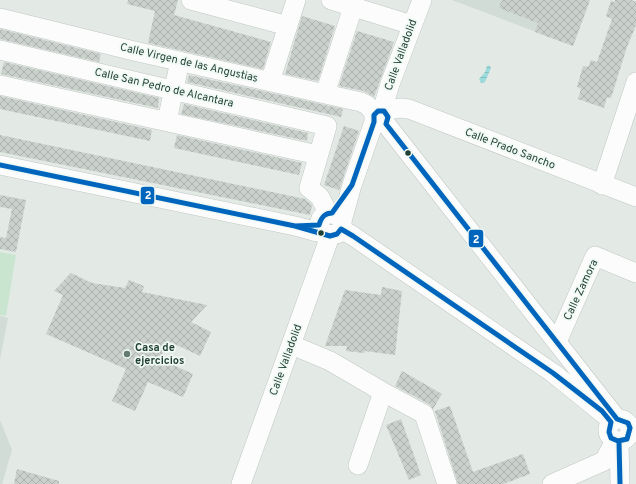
<svg xmlns="http://www.w3.org/2000/svg" width="636" height="484" font-family="Overpass,sans-serif">
<style>
.built{fill:#d0dcd5}
.green{fill:#cae5cf}
.water{fill:url(#water-rules)}
.building{fill:url(#building-cross-hatch)}
.lines{fill:none;stroke-linecap:round;stroke-linejoin:round}
.minor-casing{stroke:#c0c7c3;stroke-width:20}
.minor{stroke:#fbfcfb;stroke-width:19}
.bus-1-casing{stroke:#f1f9f4;stroke-width:8}
.bus-1{stroke:#0065bd;stroke-width:5}
.bus-dot{fill:#1e3f33;stroke:#f1f9f4;stroke-width:1.5}
.poi-dot{fill:#637b72;stroke:#f1f9f4;stroke-width:1.5}
.labels{text-anchor:middle;dominant-baseline:central;stroke-width:3.5;stroke-linejoin:round;paint-order:stroke}
.street-label{font-size:11px;fill:#1e3f33;stroke:#f1f9f4}
.poi-label{font-size:11px;font-weight:bold;fill:#1e3f33;stroke:#f1f9f4;text-anchor:start}
.line-badge{stroke:#f1f9f4;stroke-width:1.5}
.badge-label{font-size:11px;text-anchor:middle;font-weight:bold;fill:#fff}
</style>
<defs>
<pattern id="water-rules" width="6" height="5" patternUnits="userSpaceOnUse"><rect width="6" height="5" fill="#9edbdd"/><path d="M0 2.5h6" fill="none" stroke="#88bdbe"/></pattern>
<pattern id="building-cross-hatch" width="8" height="8" patternUnits="userSpaceOnUse"><rect width="8" height="8" fill="#cad1cd"/><path d="M0 0l8 8M0 8l8-8" fill="none" stroke="#adb4b0"/></pattern>
</defs>
<rect width="100%" height="100%" fill="#e3eae6"/>
<path class="built" d="M452,0H590L573,46Z
M0,316L8,318L0,360Z
M0,420L12,450L2,484H0Z"/>
<path class="green" d="M0,252L16,255L6,316L0,315Z"/>
<path class="water" d="M489,65L491,68L485,82L481,83L479,79L485,72L487,66Z"/>
<path class="building" d="M128,0H178L174,15L271,42L263,69L148,43L155,11L127,4Z
M502,0H590L573,46L535,32L538,23L499,8Z
M615,0H631L636,2V25L627,47L611,98L607,97L604,108L578,99L581,89L577,87L583,66L588,67L591,60L597,62L612,19L606,16L611,1L615,2Z
M302,16L335,26L318,81L285,74Z
M0,29L101,54L99,62L0,39Z
M357,31L394,42L374,97L364,91L339,86Z
M4,62L159,98L158,108L1,74Z
M189,75L343,109L341,117L187,82Z
M0,96L152,130L150,141L0,109Z
M184,104L308,133L307,141L181,114Z
M344,126L359,131L339,190L324,185Z
M0,135L305,199L312,205L310,215L0,152Z
M177,135L302,163L299,175L174,148Z
M0,195L26,200L16,252L0,249V237L6,238L12,209L0,207Z
M71,273L92,283L125,288L129,280L144,286L142,292L207,305L191,322L211,332L200,356L168,341L160,359L193,374L183,397L148,382L135,411L112,401L126,369L46,334L63,295L54,291Z
M382,287L402,291L395,355L365,351L364,353L346,351L347,346H325L345,290L381,295Z
M402,371L442,394L433,409L429,404L395,386Z
M450,406L473,472L523,454L530,474L503,484H458L435,411Z
M401,419L421,475L409,480L386,425Z
M17,469L59,481V484H14Z"/>
<g class="lines">
<defs>
<path id="minor" d="M191,0L288,26
M331,0L412,25
M0,18L134,51L361,102L367,105L375,114
M0,50L327,126L309,188L320,197L328,213
M270,82L296,0
M0,85L318,155
M325,94L353,7
M382,111L390,84L422,0
M384,111L400,108L409,109L636,197
M167,121L180,61
M386,124L617,419
M0,165L295,226C303,228 310,230 317,232C329,234 344,240 342,221C335,212 330,212 321,218L319,225L323,233
M602,185L636,82
M342,221L352,185L374,122V115L380,111L385,112
M341,229L353,236L553,373L605,415
M557,342L595,256L636,273
M292,345L330,361L383,392L424,414L447,484
M608 430a11 11 0 1 1 22 0a11 11 0 1 1-22 0Z
M619,442L620,484
M358,465L383,392
M241,484L330,236
M552,484L604,461L615,441"/>
</defs>
<use href="#minor" class="minor-casing"/>
<use href="#minor" class="minor"/>
<defs>
<path id="bus-1" d="M378,111H384L388,117L386,124L617,419L628,423L630,428L627,439L618,441L611,438L609,432L611,422L602,411L553,373L353,236L341,229L337,234L330,236L295,226L319,225C321,218 324,213 332,213L352,185L374,122V115Z
M0,165L295,226
M619,442L620,484"/>
</defs>
<use href="#bus-1" class="bus-1-casing"/>
<use href="#bus-1" class="bus-1"/>
</g>
<g class="bus-dot">
<circle cx="408" cy="153" r="3.5"/>
<circle cx="321" cy="233" r="3.5"/>
</g>
<circle class="poi-dot" cx="127" cy="354" r="4"/>
<g class="labels">
<g class="street-label">
<text transform="translate(401 55) rotate(-70)">Calle Valladolid</text>
<text transform="translate(189 63) rotate(13)">Calle Virgen de las Angustias</text>
<text transform="translate(164 88) rotate(13)">Calle San Pedro de Alcantara</text>
<text transform="translate(510 149) rotate(21)">Calle Prado Sancho</text>
<text transform="translate(581 290) rotate(-65)">Calle Zamora</text>
<text transform="translate(286 360) rotate(-70)">Calle Valladolid</text>
</g>
<g class="poi-label">
<text x="135" y="348">Casa de<tspan x="135" dy="13">ejercicios</tspan></text>
</g>
</g>
<g class="line-badge">
<rect x="140" y="186" width="15" height="19" rx="4" fill="#0065bd"/>
<rect x="468" y="229" width="16" height="19" rx="4" fill="#0065bd"/>
</g>
<g class="badge-label">
<text x="148" y="199">2</text>
<text x="476" y="243">2</text>
</g>
</svg>
